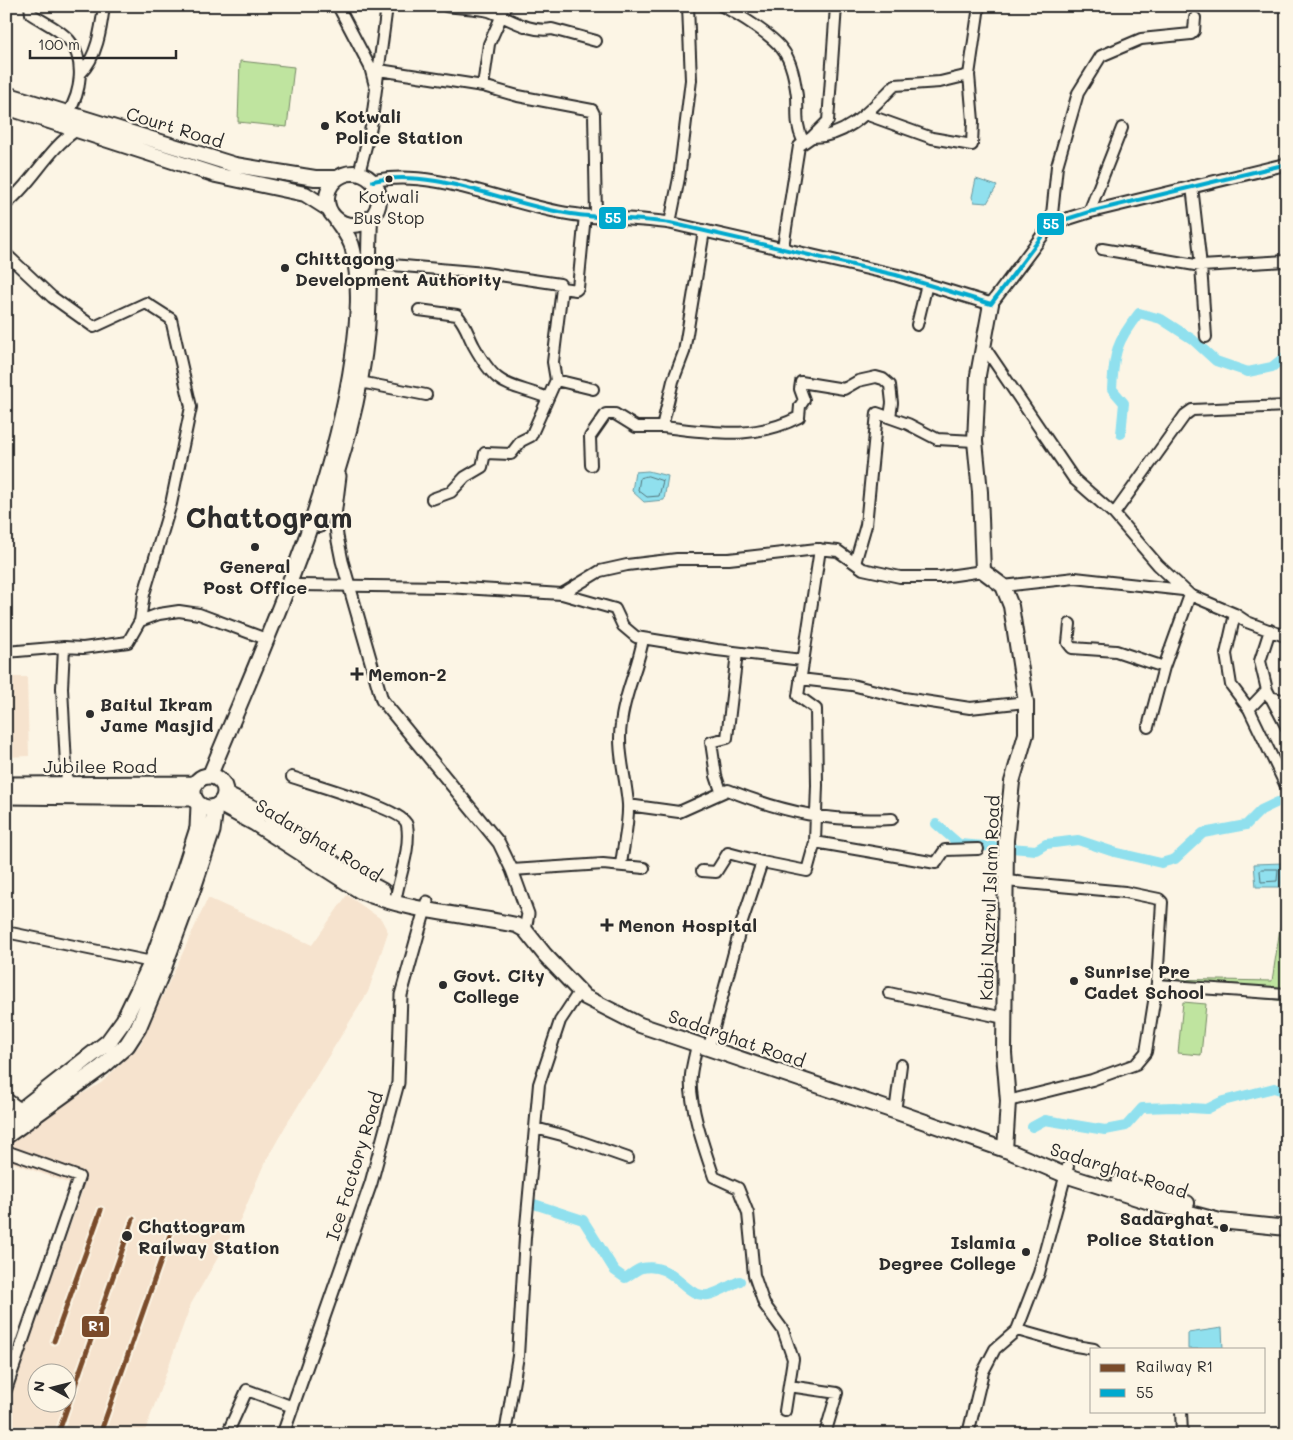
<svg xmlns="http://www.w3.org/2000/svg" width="1293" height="1440" font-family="Mali,sans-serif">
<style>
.built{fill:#f6e3ce;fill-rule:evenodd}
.green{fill:#bfe49f;stroke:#758865}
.water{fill:#90e0ee;stroke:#6898a0}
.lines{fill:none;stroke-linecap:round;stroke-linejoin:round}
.shore{stroke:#537379;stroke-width:1}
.canal{stroke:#90e0ee;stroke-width:10}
.minor-casing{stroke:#2b2b2b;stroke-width:14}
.tertiary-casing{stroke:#2b2b2b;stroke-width:15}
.secondary-casing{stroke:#2b2b2b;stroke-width:18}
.primary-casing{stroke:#2b2b2b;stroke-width:19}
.minor{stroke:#fcf5e5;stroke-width:10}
.tertiary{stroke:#fcf5e5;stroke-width:11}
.secondary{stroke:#fcf5e5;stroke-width:14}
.primary{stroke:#fcf5e5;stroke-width:15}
.bus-1-casing{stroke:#fcf5e5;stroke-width:8}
.bus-1{stroke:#00a9ce;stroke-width:4}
.rail-1-casing{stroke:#fcf5e5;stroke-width:9}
.rail-1{stroke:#7a4b2a;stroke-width:5}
.poi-dot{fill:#2b2b2b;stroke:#fcf5e5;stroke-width:2}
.labels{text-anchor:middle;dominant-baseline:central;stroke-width:4.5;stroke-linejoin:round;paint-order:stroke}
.bus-label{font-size:17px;fill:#2b2b2b;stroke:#fcf5e5}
.poi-label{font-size:18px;font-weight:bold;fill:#2b2b2b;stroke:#fcf5e5;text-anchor:start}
.street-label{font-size:18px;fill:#2b2b2b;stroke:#fcf5e5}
.stop-label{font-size:18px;font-weight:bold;fill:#2b2b2b;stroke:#fcf5e5;text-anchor:start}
.town-label{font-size:28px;font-weight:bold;fill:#2b2b2b;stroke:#fcf5e5}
.line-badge{stroke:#fcf5e5;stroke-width:2}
.badge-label{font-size:14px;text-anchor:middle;font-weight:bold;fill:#fff}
</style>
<rect width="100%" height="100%" fill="#fcf5e5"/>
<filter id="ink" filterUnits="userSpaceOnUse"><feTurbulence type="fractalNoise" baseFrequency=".02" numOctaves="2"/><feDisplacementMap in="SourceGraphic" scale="10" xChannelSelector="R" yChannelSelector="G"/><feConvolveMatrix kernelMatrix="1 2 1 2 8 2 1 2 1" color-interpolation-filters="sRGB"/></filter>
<g filter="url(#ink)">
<path class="built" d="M6,677H27L29,756L6,757Z
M347,895L381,919L388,932L368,992L285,1127L264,1164L241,1218L191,1304L144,1434H6V1407L83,1189L6,1160V1144L42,1117L101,1083L140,1045L208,898L312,945ZM38,1372H68V1402H38Z"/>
<path class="green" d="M240,61L294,67L287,127L238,122Z
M1283,909H1287V1001L1163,989L1164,979L1272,981Z
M1183,1002L1206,1004L1201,1055L1178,1053Z"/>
<path class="water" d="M976,179L997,186L987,203L974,202L972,197Z
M648,471L668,476L664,500L644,502L632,491L635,472Z
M1284,863L1281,887H1256L1254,864Z
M1222,1328L1223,1349H1188V1333Z"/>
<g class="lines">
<path class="shore" d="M648,476L663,481L659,496L647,497L638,490L640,478Z
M1262,869H1278L1277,881L1261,882L1260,871Z"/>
<path class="canal" d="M1121,434L1124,403L1112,389C1114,353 1116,342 1139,313L1161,319L1192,339L1216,361L1248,372L1272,367L1287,355
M936,824L959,844L1036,850L1046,844L1078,840L1114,852L1161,863L1175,859L1203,833L1246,825L1261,810L1278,802L1287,801
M1032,1127L1045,1120L1105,1130L1126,1126L1142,1108L1174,1107L1207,1109L1223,1101L1274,1088L1287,1092
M534,1204L583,1220L615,1271L625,1278C630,1275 637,1269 642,1268C674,1261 685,1299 708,1295C719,1293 730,1285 740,1281"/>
<defs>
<path id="minor" d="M30,6L31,14C43,22 60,29 69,40C86,60 81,93 68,113
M338,6L370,67L375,86
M446,6C460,8 475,8 489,11C509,18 529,33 552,29L596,41
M722,6C738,14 772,35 782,49C792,61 795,81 797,96C798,115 795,123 803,141
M379,70L483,86L518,96L592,110L594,114L596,216
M80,74C97,58 101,29 104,6
M483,86L489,44L506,6
M865,114L932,138L972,145L973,121L969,75
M812,137C847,138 872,108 895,85L940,82L969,75L979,6
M359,173L371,127L387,6
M1192,186L1201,266L1206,337
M6,204C33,183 48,148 77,130
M1089,212L1122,128
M670,223L679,178L691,80L688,6
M1051,224L1057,166L1078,93L1101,56L1141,39L1191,34L1194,31L1195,18
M704,231L684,352L673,381L662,427C711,432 753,441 799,417L800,406L804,400L800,389L801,382L844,389L858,381L876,377L883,379L890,385L892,403L890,417
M783,247L799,146L812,137L828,121L836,6
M1102,249L1201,266L1287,261
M6,254L52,297L94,327L146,303L171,319L191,407L171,504L144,594L140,621
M369,263L485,273L560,284L562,288L576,290L578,288L585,215
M419,310L457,315C466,325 468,335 474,346C498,389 505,382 548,398
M917,325L927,284
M983,345L1074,479L1114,514L1185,415L1192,410L1287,406
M556,380L593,389
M360,382L426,395
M591,465L590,437L606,414H615L636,427H662
M432,499L451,492L465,477L482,467L485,453L511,454L521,441L531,436L556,380L553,362L562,288
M1114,514L1158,565L1190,595L1235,614L1247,622L1287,637
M820,549L798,696L816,709L817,785L815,842L936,863L945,850L978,849
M855,563L866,525L877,413L908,424L937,439L975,441
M298,585L446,587L562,594L600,571L627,565L677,559H729L817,549L838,551L863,569L900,577H941L983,571
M1003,586L1075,578L1183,590
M562,594L615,609L623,626L636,637L717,650L802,660
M1235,614L1226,654L1231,685L1249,709L1285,784
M1070,624L1068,643L1072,648L1116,651L1164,667
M6,652L64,647
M800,679L852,685L904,698L970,708L1026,702
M1267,690L1287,728
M1270,697L1287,701
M1249,709L1267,690L1260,661L1270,630
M1148,727L1164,667L1190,595
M292,777C309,783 405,810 407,825C411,847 400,875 396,897
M67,784L62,688L64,647L83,648L128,642L140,621L159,614L179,611L199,614L266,639
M721,791L716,776L711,742L727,738L737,653
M628,805L679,812L728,790C785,813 830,822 892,819
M621,865C623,846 629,824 628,804C626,778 617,750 621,724C624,693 638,669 643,639
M512,870L603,864L644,868
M702,871L716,872L728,853L762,862
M1006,881L1125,892L1159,899L1162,902L1157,983L1146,1052L1136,1064L1092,1080L1008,1101
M6,932L152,962
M1157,985L1287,994
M889,993L1004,1018
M710,1043L742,922L762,862L807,871L815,842
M697,1045C695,1055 692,1065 691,1075C688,1103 705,1151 714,1177L738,1188L748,1213L754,1275L764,1304L783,1330L793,1359L785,1411
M6,1098L22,1110
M896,1105L901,1065
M535,1128L562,1135L628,1158
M6,1151L79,1177L6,1390
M1017,1330L1070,1345L1094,1349
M789,1386L837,1393L825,1434
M1181,1411L1182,1434
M227,1434L247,1390L293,1407
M505,1434L518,1356L525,1237L539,1084L560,1021L579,992
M968,1434L983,1372L995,1349L1017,1330L1039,1273L1068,1166"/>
<path id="tertiary" d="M373,181C434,167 508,205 571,214C604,219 637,218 670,223L896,275L991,304L1051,224L1089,212L1287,164
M340,476L335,516L337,536L342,561L382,700L499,843L512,870L528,914L525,930
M283,1434L371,1183L398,1083L401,995L427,902"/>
<path id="secondary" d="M6,94L235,165L315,178H336
M6,107L216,175L305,194L327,208
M327 199a26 26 0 1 1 52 0a26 26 0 1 1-52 0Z
M991,304L978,375L975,441L980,492L983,571L1003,586L1011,606L1026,702V734L1012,782L1006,840L1004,1053L1008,1101L1005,1150
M319,525C342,461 361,398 367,330C370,294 368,256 370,220
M210,775C266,639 332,502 353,356C358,321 361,285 353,250C351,239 343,230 337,221
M225,794L268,815L342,869L383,891
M219,804L254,823L360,891C409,912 464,914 516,925L525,930L545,955L585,997L640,1025L894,1111L1011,1152L1065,1175L1156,1204L1220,1221L1287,1228
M1119,1182L1187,1203"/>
<path id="primary" d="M193 792a16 16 0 1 1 32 0a16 16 0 1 1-32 0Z
M6,785L194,784
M6,796L194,798
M6,1122L108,1042L124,1020L152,962L180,884L198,828L199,805
M6,1136L102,1067L127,1045L138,1028L163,969L193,888L212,831L215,807"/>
</defs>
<use href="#minor" class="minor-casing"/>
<use href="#tertiary" class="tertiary-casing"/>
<use href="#secondary" class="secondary-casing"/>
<use href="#primary" class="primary-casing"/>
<use href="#minor" class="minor"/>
<use href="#tertiary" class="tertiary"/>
<use href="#secondary" class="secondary"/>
<use href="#primary" class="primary"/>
<defs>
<path id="bus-1" d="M373,181C434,167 508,205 571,214C604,219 637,218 670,223L896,275L991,304L1051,224L1089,212L1287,164"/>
</defs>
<use href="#bus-1" class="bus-1-casing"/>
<use href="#bus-1" class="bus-1"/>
<defs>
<path id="rail-1" d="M54,1341L101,1210
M58,1434L133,1219
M100,1434L171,1232"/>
</defs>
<use href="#rail-1" class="rail-1-casing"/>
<use href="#rail-1" class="rail-1"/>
</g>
</g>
<g class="poi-dot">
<circle cx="325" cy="126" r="5"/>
<circle cx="389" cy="179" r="4.5"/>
<circle cx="285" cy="268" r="5"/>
<circle cx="255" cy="547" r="5"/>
<path d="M354.5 666.5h5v5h5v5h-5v5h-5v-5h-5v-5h5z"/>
<circle cx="90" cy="714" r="5"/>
<path d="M604.5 917.5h5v5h5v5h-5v5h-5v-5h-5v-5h5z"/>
<circle cx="1074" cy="981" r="5"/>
<circle cx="443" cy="985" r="5"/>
<circle cx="1224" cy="1228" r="5"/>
<circle cx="127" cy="1236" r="6"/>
<circle cx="1026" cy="1252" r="5"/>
</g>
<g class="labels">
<g class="bus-label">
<text x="389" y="196">Kotwali<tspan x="389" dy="21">Bus Stop</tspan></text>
</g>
<g class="poi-label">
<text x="335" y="116">Kotwali<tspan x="335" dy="21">Police Station</tspan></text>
<text x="295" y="258">Chittagong<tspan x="295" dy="21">Development Authority</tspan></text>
<text x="255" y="566" text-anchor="middle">General<tspan x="255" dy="21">Post Office</tspan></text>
<text x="368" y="674">Memon-2</text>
<text x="100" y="704">Baitul Ikram<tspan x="100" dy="21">Jame Masjid</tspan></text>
<text x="618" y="925">Menon Hospital</text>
<text x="1084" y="971">Sunrise Pre<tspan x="1084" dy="21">Cadet School</tspan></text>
<text x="453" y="975">Govt. City<tspan x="453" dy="21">College</tspan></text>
<text x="1214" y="1218" text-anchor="end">Sadarghat<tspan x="1214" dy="21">Police Station</tspan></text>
<text x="1016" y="1242" text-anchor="end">Islamia<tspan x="1016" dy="21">Degree College</tspan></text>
</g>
<g class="street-label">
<text transform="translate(175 127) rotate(17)">Court Road</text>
<text x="100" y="766">Jubilee Road</text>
<text transform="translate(319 840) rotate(31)">Sadarghat Road</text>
<text transform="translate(989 898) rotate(-88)">Kabi Nazrul Islam Road</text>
<text transform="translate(737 1038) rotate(19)">Sadarghat Road</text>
<text transform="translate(354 1166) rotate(-73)">Ice Factory Road</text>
<text transform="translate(1119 1170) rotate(18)">Sadarghat Road</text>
</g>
<g class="stop-label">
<text x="138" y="1226">Chattogram<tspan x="138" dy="21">Railway Station</tspan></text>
</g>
<g class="town-label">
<text x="269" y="517">Chattogram</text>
</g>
</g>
<g class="line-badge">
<rect x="598" y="206" width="29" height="24" rx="5" fill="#00a9ce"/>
<rect x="1036" y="212" width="29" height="24" rx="5" fill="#00a9ce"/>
<rect x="81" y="1315" width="29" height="23" rx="5" fill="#7a4b2a"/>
</g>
<g class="badge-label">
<text x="613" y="223">55</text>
<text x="1051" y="229">55</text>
<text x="96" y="1331">R1</text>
</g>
<rect width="1293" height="1440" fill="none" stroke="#fcf5e5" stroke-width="25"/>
<rect x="12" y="12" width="1268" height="1415" fill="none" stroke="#2b2b2b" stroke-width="2" filter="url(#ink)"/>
<rect x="1090" y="1348" width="175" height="65" fill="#fcf5e5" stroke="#a8a49b"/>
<rect x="1100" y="1364" width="25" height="8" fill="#7a4b2a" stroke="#a8a49b"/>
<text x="1136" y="1372" font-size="15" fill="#2b2b2b">Railway R1</text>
<rect x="1100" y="1389" width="25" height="8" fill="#00a9ce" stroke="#a8a49b"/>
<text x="1136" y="1398" font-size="15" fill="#2b2b2b">55</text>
<g transform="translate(52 1388) rotate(277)"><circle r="24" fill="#fcf5e5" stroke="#a8a49b"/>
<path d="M0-4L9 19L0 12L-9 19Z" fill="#2b2b2b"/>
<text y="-8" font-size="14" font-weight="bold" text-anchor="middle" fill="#2b2b2b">N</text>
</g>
<path d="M30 50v8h146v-8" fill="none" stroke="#2b2b2b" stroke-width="2.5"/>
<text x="38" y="50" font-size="15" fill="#2b2b2b" stroke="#fcf5e5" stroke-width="4" paint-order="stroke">100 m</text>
</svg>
